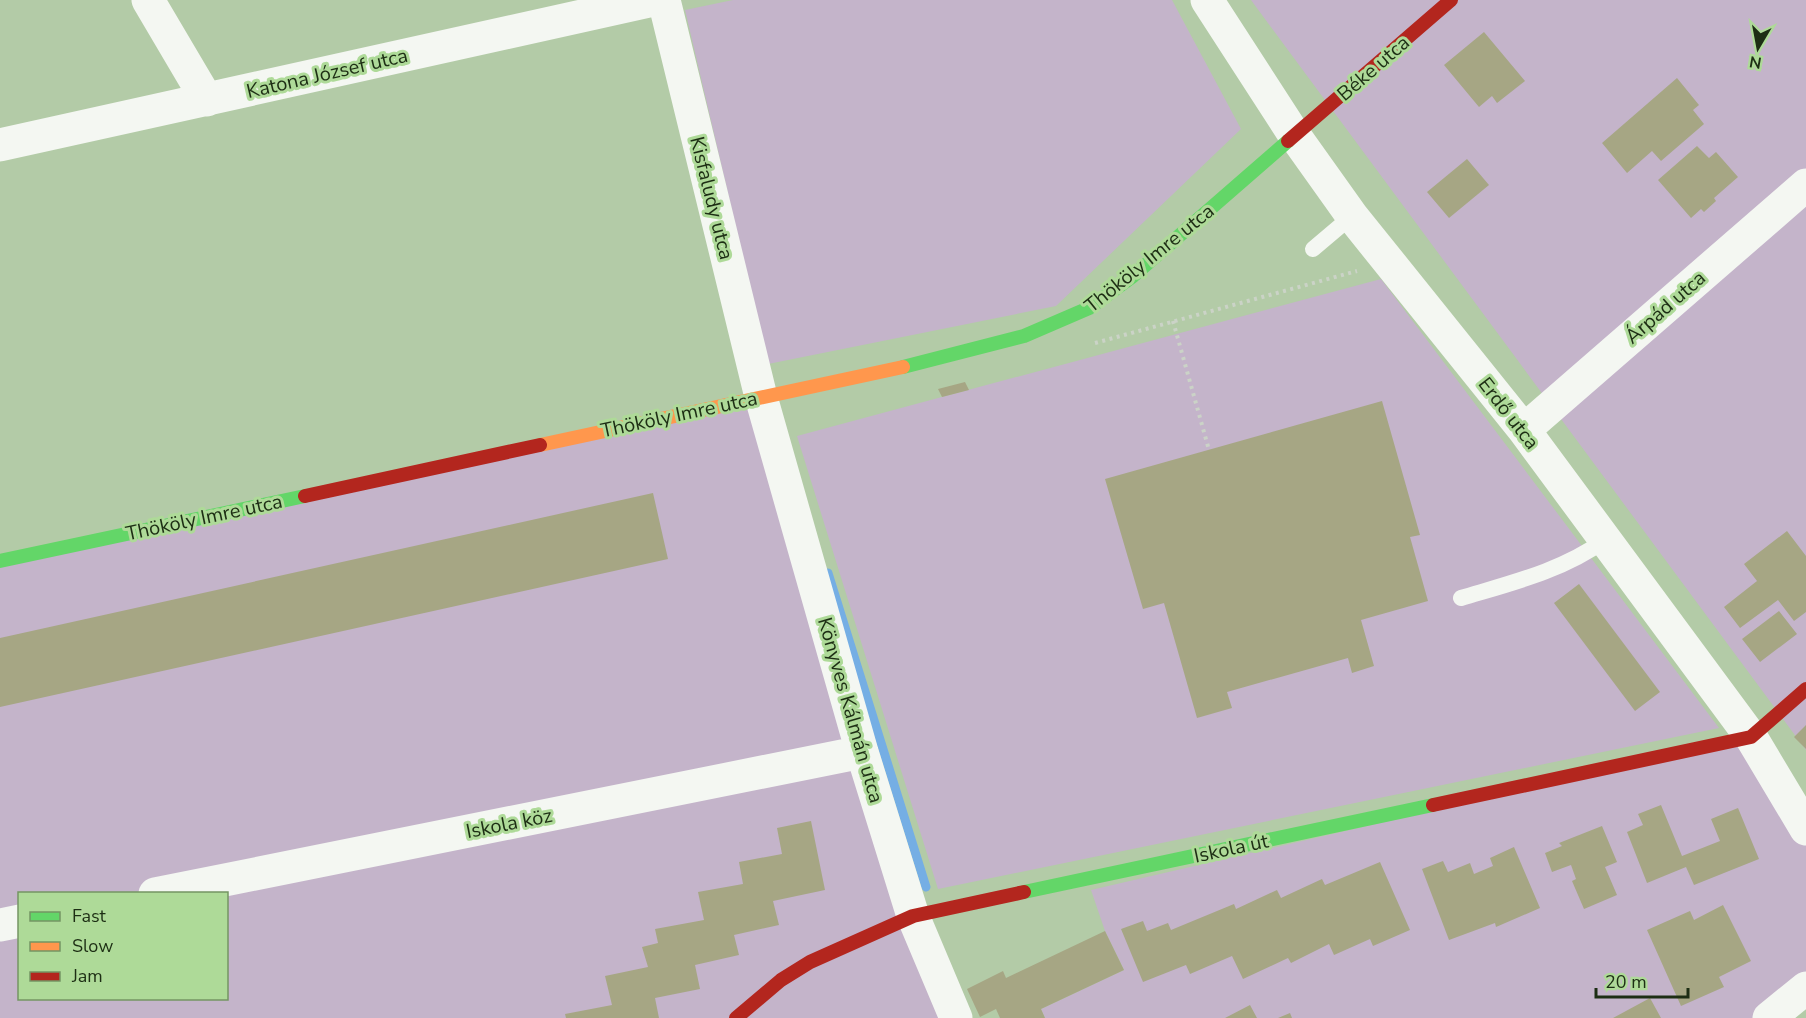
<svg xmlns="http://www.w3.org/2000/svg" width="1806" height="1018" font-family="'Nunito Sans',sans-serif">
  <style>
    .green { fill: #c4b4ca; fill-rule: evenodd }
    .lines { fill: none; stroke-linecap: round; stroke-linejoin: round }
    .stream { stroke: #75aee4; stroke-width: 9 }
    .building { fill: #a6a684 }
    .path { stroke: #cbd3c7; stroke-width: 4; stroke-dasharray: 3 4.5; stroke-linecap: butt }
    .lane { stroke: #f4f7f2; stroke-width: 16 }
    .street { stroke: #f4f7f2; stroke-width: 33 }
    .fast { stroke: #63d668; stroke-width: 14 }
    .slow { stroke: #ff974d; stroke-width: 14 }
    .jam { stroke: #b3261e; stroke-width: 14 }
    .labels { text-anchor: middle; stroke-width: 6; stroke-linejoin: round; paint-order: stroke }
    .street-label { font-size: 20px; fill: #1d2e14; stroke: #aeda98 }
  </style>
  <rect width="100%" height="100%" fill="#b3cba7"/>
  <path class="green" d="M733,0H1172L1241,129L1056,306L768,364L685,10Z
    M1251,0H1806V750Z
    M1381,279L1719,728L938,889L797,436Z
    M761,397L956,1018H0V561ZM20,894H226V998H20Z
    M1751,737L1806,836V990L1772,1018H1045L1041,1009L1124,970L1105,931L1091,890Z"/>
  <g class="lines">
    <path class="stream" d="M828,573L926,887"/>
  </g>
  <path class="building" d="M1484,32L1525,81L1497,103L1492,96L1479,107L1444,65Z
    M1677,78L1699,105L1693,110L1704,124L1661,161L1652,151L1627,173L1602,143Z
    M1697,146L1709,158L1716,152L1738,177L1714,198L1716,201L1704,212L1701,209L1691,218L1658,180Z
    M1467,159L1489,185L1449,218L1427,192Z
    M965,382L969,390L942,397L938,389Z
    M1382,401L1420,535L1410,537L1428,601L1361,620L1374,666L1352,673L1348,658L1227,692L1232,708L1197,718L1164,603L1143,609L1105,479Z
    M653,493L668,559L0,707V638Z
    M1787,531L1806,556V612L1794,621L1778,600L1740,628L1724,607L1757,581L1744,564Z
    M1579,584L1660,692L1635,711L1554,603Z
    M1779,611L1797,634L1760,662L1742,639Z
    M1806,725V749L1794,737Z
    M1661,805L1682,856L1720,841L1711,819L1738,808L1759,859L1694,885L1686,867L1647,883L1627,832L1643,825L1638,814Z
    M811,821L825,890L773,901L779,925L734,935L739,955L695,965L700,989L655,998L659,1018H566L565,1014L612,1005L605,976L648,967L642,947L658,943L655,929L704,920L698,892L743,884L739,862L782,854L777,828Z
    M1602,826L1617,862L1605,867L1617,895L1584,909L1572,881L1576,879L1571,865L1552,872L1545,853L1562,846L1559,843Z
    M1514,847L1540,908L1496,927L1495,923L1449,940L1422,869L1443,861L1448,872L1470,863L1474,874L1493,866L1490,858Z
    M1380,862L1410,930L1373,946L1370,939L1334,955L1329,944L1291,963L1288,958L1243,979L1232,956L1190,974L1186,965L1143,982L1121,929L1143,921L1147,931L1168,923L1171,930L1234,904L1236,909L1277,890L1281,898L1322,879L1325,885Z
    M1723,905L1751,961L1719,977L1724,987L1681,1006L1647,930L1690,911L1694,920Z
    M1105,931L1124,970L1041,1009L1045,1018H1000L996,1009L980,1017L967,989L1003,971L1006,978Z
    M1650,998L1661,1018H1613Z
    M1250,1005L1257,1018H1225Z
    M1290,1013L1292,1018H1278Z"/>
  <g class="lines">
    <path class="path" d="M1173,321L1209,450
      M1095,343L1357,271"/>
    <path class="lane" d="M1313,249L1352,216
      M1461,598C1511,583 1562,571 1605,540"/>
    <path class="street" d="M148,0L207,100
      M664,0L761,397L862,752L913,916L956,1018
      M1207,0L1295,136L1352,216L1524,430L1751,737L1806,829
      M0,145L654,0
      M1524,430L1806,185
      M155,894L862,752
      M0,925L20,921
      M1769,1018L1806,988"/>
    <path class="fast" d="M903,367L1024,336L1089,308L1133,276L1288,141
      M0,561L305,496
      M1024,892L1433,805"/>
    <path class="slow" d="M540,445L903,367"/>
    <path class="jam" d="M1288,141L1451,0
      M305,496L540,445
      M1433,805L1751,737L1806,689
      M736,1018L781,980L810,962L913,916L1024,892"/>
  </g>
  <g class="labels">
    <g class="street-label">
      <text transform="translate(1373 68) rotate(-41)" y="7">Béke utca</text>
      <text transform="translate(327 73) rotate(-13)" y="7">Katona József utca</text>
      <text transform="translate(712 198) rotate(76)" y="7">Kisfaludy utca</text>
      <text transform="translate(1149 258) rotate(-39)" y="7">Thököly Imre utca</text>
      <text transform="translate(1665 307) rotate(-41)" y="7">Árpád utca</text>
      <text transform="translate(1509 413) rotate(52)" y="7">Erdő utca</text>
      <text transform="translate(679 414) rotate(-12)" y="7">Thököly Imre utca</text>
      <text transform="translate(204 517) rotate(-12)" y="7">Thököly Imre utca</text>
      <text transform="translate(851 710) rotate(74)" y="7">Könyves Kálmán utca</text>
      <text transform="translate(509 823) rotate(-11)" y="7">Iskola köz</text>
      <text transform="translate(1231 848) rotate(-12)" y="7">Iskola út</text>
    </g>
  </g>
  <rect x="18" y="892" width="210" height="108" fill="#aeda98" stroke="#749563" stroke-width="1.5"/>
  <rect x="30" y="912" width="30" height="9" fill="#63d668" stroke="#749563" stroke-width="1.5"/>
  <text x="72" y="922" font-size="18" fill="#1d2e14">Fast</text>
  <rect x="30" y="942" width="30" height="9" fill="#ff974d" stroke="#749563" stroke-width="1.5"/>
  <text x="72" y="952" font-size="18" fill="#1d2e14">Slow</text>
  <rect x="30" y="972" width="30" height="9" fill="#b3261e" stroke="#749563" stroke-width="1.5"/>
  <text x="72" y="982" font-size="18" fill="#1d2e14">Jam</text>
  <g transform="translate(1758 48) rotate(190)" stroke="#aeda98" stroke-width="4.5" paint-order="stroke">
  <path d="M0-4.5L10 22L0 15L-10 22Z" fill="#1d2e14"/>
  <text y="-9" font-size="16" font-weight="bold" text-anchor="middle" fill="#1d2e14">N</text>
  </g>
  <path d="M1596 988v9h92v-9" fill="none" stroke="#1d2e14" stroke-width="3"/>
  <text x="1605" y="988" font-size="18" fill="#1d2e14" stroke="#aeda98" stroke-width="4.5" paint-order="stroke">20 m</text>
</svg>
